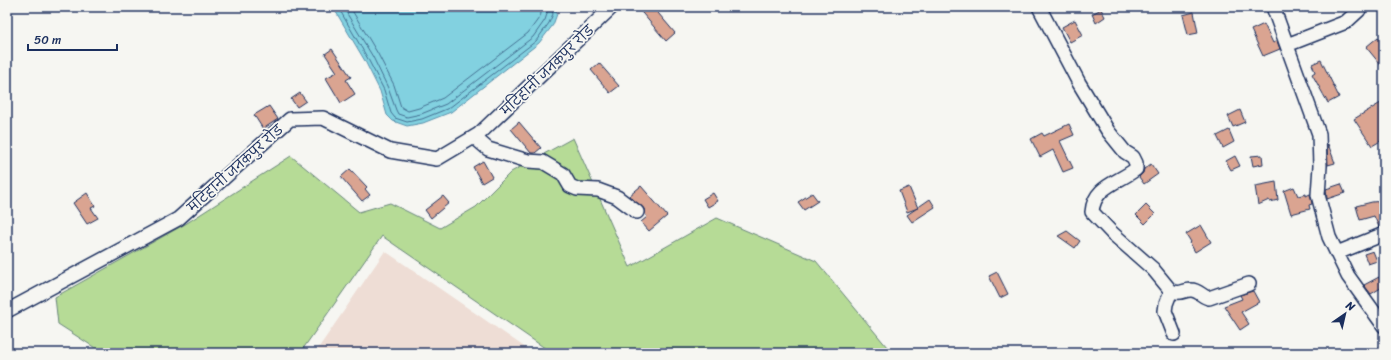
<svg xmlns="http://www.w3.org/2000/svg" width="1391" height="360" font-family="Sriracha,'Playpen Sans Deva',sans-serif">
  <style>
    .built { fill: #eeddd5 }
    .green { fill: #b6db96; stroke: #68857a }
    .water { fill: #82d1e0; stroke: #5990ac }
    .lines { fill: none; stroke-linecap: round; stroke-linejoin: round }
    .shore { stroke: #447092; stroke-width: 1 }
    .building { fill: #daa491; stroke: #1b2f5e }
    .minor-casing { stroke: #1b2f5e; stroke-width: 16 }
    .minor { stroke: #f6f6f2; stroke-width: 13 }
    .labels { text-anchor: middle; stroke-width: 3.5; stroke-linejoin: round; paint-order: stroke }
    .street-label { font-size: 13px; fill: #1b2f5e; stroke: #f6f6f2 }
  </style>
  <rect width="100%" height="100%" fill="#f6f6f2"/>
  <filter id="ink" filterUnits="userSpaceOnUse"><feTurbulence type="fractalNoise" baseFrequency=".025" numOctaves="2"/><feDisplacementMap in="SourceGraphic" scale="8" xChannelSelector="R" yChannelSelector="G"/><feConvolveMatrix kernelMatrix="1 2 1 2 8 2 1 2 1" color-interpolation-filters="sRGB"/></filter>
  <g filter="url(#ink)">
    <path class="built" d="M385,251L533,353H315Z"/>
    <path class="green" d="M573,138L630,267L717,218L816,261L892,353H552L382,236L300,353H103L58,324L55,297L187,223L291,156L359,212L390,203L440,228L476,207L511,172Z"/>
    <path class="water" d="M333,7H555L557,14L553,25L539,43L451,112L423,123L407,126L393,121L387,115L380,91L365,61Z"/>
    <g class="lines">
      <path class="shore" d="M338,7L368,59L384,90L391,113L395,118L407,122L422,119L449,108L536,41L549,23L553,14L551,7
        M343,7L373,57L388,88L396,110L398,114L407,117L421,114L446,104L533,37L545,20L547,14L546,7
        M350,7L378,54L394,85L401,107L408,111L419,108L443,98L528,33L539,18L541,14L540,7"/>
    </g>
    <path class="building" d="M637,7H653L675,33L666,41Z
      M1101,9L1105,17L1096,23L1092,14Z
      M1194,12L1198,33L1188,35L1183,15Z
      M1075,20L1083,35L1070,42L1062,27Z
      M1264,24L1273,43L1277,41L1280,49L1263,56L1251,30Z
      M1378,37L1384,44V69L1366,47Z
      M332,49L351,77L346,80L355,94L341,103L326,78L337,72L325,54Z
      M1321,60L1339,97L1328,103L1312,74L1315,72L1312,64Z
      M599,63L619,86L610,93L591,70Z
      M300,93L306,101L297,107L291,99Z
      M1384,101V139L1372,146L1354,119Z
      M269,106L278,119L263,129L254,115Z
      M1240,110L1245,122L1233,127L1228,116Z
      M519,122L541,148L535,153H531L511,129Z
      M1069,124L1074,135L1060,141L1073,168L1063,172L1053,150L1040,157L1031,139L1042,133L1044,136Z
      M1229,130L1234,142L1223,148L1217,136Z
      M1328,144L1335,163L1328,165L1327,145Z
      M1262,155L1263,164L1253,166L1251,156Z
      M1235,156L1240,166L1231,170L1226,161Z
      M483,161L492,177L482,183L473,167Z
      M1151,164L1158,174L1144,184L1139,177L1143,173L1144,169Z
      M350,169L367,187L365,189L370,195L362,201L341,177Z
      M1276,182L1278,200L1270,202L1269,200L1258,205L1255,186Z
      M1341,184L1345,193L1327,199L1326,189Z
      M641,186L667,216L649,231L641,222L647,217L645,214L644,209L629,196Z
      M909,187L918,208L907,212L899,191Z
      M1294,187L1298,196L1306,194V196L1310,194L1312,204L1309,205L1310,209L1291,214L1284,191Z
      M87,193L95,206L91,208L98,218L87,224L73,203Z
      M713,193L718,201L708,207L703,199Z
      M812,193L818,201L804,210L798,202Z
      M443,196L449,203L431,218L425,210Z
      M930,199L935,207L912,222L907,215Z
      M1384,201V226L1379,227L1374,216L1360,220L1356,206L1372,202Z
      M1146,205L1155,214L1145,224L1136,215Z
      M1201,225L1211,242L1195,252L1190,243L1191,242L1186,234Z
      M1067,231L1080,241L1075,248L1058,236Z
      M1373,251L1377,261L1368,264L1364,254Z
      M997,272L1008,294L1000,298L989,276Z
      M1379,277L1384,286L1371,294L1364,285Z
      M1253,291L1259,302L1241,312L1249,324L1240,330L1224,306L1242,299L1240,295Z"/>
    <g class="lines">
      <defs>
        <path id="minor" d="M1039,7L1079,83L1108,131L1125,152L1133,157L1136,163V169C1118,183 1094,186 1092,212L1112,233L1153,269L1171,291L1166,304L1165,311L1174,334
          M1273,7L1319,134L1320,166L1318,195L1329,237L1348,276L1384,326
          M1287,45L1346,22L1359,10
          M474,137L488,149L528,161L543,162L563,174L570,186L577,189L598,190L617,197L637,212
          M1337,253L1384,234
          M1171,291C1182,295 1182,290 1191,290C1199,290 1202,297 1209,298L1249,284
          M7,311L178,219L290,119L323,118L390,151L437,159L479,134L612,7"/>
      </defs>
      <use href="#minor" class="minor-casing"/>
      <use href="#minor" class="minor"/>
    </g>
  </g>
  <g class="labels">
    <g class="street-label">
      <text transform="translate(547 70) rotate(-44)" y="5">मटिहानी जनकपुर रोड</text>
      <text transform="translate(235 168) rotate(-42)" y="5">मटिहानी जनकपुर रोड</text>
    </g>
  </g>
  <rect width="1391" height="360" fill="none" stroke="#f6f6f2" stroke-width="24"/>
  <rect x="12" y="12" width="1367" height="336" fill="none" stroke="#1b2f5e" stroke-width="1.5" filter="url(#ink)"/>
  <g transform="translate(1345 314) rotate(34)" stroke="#f6f6f2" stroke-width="3" paint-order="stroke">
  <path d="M0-3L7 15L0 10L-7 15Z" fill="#1b2f5e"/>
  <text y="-6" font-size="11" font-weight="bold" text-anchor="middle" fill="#1b2f5e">N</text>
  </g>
  <path d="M28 44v6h89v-6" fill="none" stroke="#1b2f5e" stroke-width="2"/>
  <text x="34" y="44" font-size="12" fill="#1b2f5e" stroke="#f6f6f2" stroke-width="3" paint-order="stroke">50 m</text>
</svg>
